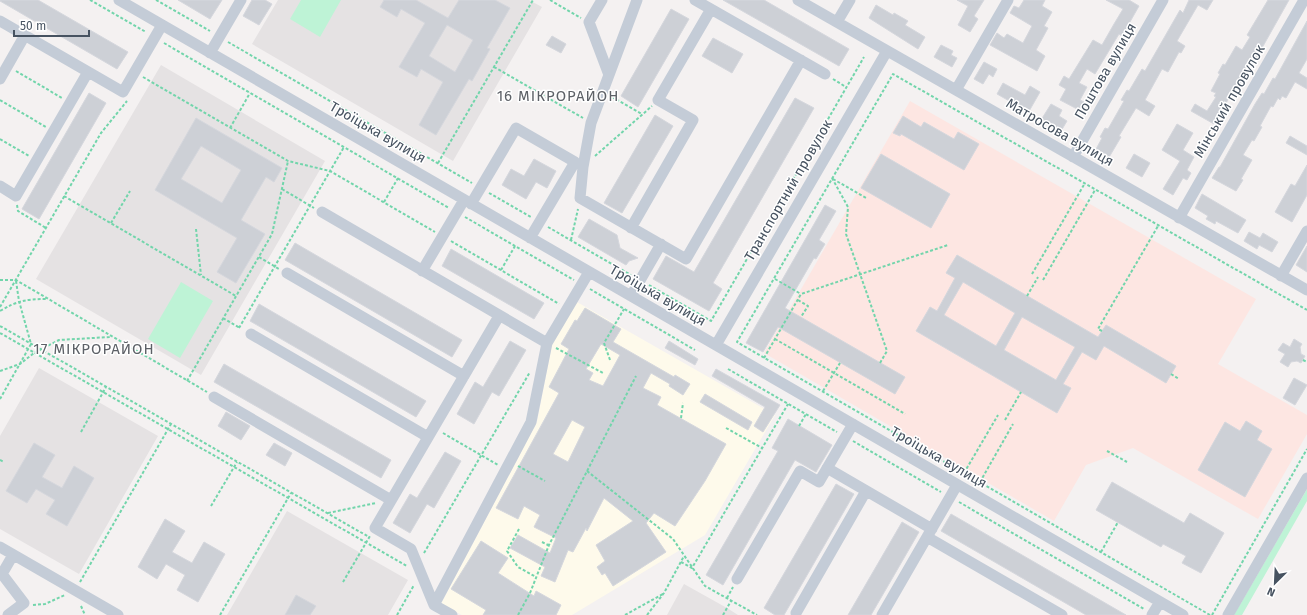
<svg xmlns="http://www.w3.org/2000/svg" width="1307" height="615" font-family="'Fira Sans',sans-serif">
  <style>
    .commercial { fill: #fefaeb }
    .education { fill: #e5e2e3 }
    .medical { fill: #fde6e2 }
    .green { fill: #bef3d6 }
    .building { fill: #cdd0d6; stroke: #d5d7dd; fill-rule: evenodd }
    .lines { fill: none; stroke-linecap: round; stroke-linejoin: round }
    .path { stroke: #72d5ab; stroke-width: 2; stroke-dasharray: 3 2; stroke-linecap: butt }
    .minor { stroke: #c4ccd7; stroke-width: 11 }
    .labels { text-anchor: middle; stroke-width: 3; stroke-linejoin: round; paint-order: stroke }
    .street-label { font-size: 14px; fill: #475361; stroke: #fff }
    .neighbourhood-label { font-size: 15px; letter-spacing: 1px; fill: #5d6167; stroke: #fff }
  </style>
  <rect width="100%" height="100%" fill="#f4f1f1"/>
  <path class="commercial" d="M577,302L775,415L705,535L572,615H462L441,604L537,422L552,345Z"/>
  <path class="education" d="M278,0H529L542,7L453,161L252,44Z
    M161,65L325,161L201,375L36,279Z
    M39,368L158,436L79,574L0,529V436Z
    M287,511L408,580L388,615H227Z
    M684,584L727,608L738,615H667Z"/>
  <path class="medical" d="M910,101L1256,299L1218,364L1307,415V434L1258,519L1133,448L1086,465L1054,521L764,353Z"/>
  <path class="green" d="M301,0H341L320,37L290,19Z
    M181,282L213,301L180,358L148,339Z
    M1307,489V501L1242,615H1234Z"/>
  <path class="building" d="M0,0H38L128,52L117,69L0,1Z
    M178,0H222L210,19Z
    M252,0H265L272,4L259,25L243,16Z
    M384,0H416L448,18L459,0H495L510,8L487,48L490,49L472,81L469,79L436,135L419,125L443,82L421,69L417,77L399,67L425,23L401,9L397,17L380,7ZM447,25L473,40L455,72L429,56Z
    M723,0H764L849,49L839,66Z
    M957,0H984L974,16L978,19L970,32L958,25L968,6Z
    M1024,0H1045L1042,6L1052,12L1044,26L1048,28L1036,50L1045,56L1037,71L990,45L997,33L1004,38L1007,34L1023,43L1032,26L1010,13L1014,6L1019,8Z
    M1106,0H1129L1139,6L1122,36L1119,34L1095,74L1087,69L1079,83L1087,87L1080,100L1084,102L1079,110L1060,100L1066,89L1059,85L1064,76L1069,79L1093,40L1102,45L1114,24L1123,9Z
    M1189,0H1213L1207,10L1198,5L1177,41L1185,46L1181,53L1179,52L1168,72L1162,69L1145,100L1155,106L1149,116L1136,108L1119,136L1121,137L1108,159L1095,151L1102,138L1100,137L1105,128L1108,129L1124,101L1121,100L1127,90L1129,91L1142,69L1145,71L1180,10L1183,13Z
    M1268,0H1289L1253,64L1252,63L1239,85L1237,84L1214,124L1191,111L1195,104L1207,111L1216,97L1214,96L1216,93L1211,91L1220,74L1218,73L1223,64L1225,65L1236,46L1242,50L1250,37L1247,35Z
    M876,5L893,15L894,13L908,21L905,25L925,37L918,49L869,18Z
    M671,9L689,19L638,107L621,96Z
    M1307,21V59L1299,73L1307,78V89L1295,82L1286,98L1282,96L1280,100L1278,98L1273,107L1271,106L1260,126L1262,127L1254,141L1252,140L1243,155L1252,160L1241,179L1243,180L1236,191L1212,178L1219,167H1220L1255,104L1262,93L1264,94L1273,78L1275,79Z
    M552,36L566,44L561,53L546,45Z
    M713,38L743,54L732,73L702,56Z
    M941,45L953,51L951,55L957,58L952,67L934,57Z
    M984,62L997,69L993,77L989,74L983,84L974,79Z
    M1003,83L1025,95L1030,86L1040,92L1028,113L1018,107V106L997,94Z
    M89,93L106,103L39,219L22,209Z
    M795,98L814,108L713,283L722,289L709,311L653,279L666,256L694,272Z
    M1051,104L1062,110L1059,116L1067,121L1061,131L1041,120Z
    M655,115L673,126L622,213L604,203Z
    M903,116L921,127L924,122L954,139L958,132L979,144L964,170L901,134L900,136L893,133Z
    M196,118L282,168L274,182L266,177L241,220L265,234L236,283L217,272L237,238L155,190ZM201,146L241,170L222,203L181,179Z
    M1177,124L1193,133L1183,150L1194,157L1187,170L1191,173L1187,180L1183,178L1173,195L1163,189L1180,161L1162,150Z
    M1290,136L1307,146V155L1286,143Z
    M881,154L950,194L931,228L861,188Z
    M1134,154L1150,163L1142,177L1126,168Z
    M534,159L556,171L547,188L536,182L526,199L502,185L511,169L524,176Z
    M1307,165V195L1292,222L1275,212L1291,184L1295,186Z
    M1202,194L1246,220L1238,233L1216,221L1215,224L1206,219L1208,216L1195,208Z
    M825,205L836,211L819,240L825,244L816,259L814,258L785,308L905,377L895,394L778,327L763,352L746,343Z
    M589,219L617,235L620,248L638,258L629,261L626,265L578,237Z
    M1249,232L1260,238L1263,233L1278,242L1272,252L1259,245L1257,249L1244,241Z
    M295,243L462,340L452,357L285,260Z
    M1307,246V272L1296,265Z
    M451,249L544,303L534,319L442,266Z
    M957,255L1098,337L1106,325L1176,366L1166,383L1104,346L1096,360L1082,352L1063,384L1071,388L1057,413L916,331L930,307L937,311L955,278L946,273ZM963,282L1015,313L996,346L944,315ZM1022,317L1075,347L1056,380L1004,350Z
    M259,304L426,401L416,417L250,321Z
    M585,308L621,329L613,342L674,377L675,375L690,384L683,395L669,386L670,384L651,373L643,388L661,397L657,405L726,444L705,481L675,526L654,513L646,523L666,552L613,586L605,573L602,575L597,567L605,561L596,545L633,521L604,498L587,531L586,528L573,552L568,550L555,582L541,576L545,567L510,548L518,535L550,553L556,538L534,527L540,515L524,506L518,519L496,508L559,393L549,387L569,349L561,344L575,320L577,321ZM601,344L620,355L603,386L589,380L593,373L586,369ZM572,420L585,427L568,462L553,454Z
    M1294,339L1302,344L1300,347L1301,354L1305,356L1301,363L1297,361L1291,362L1288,367L1280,362L1285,354L1278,350L1283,343L1290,347Z
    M510,341L526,350L499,396L492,392L474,424L457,414L475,382L483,387Z
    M669,341L698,359L695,365L665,348Z
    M224,364L391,460L381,478L214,382Z
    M716,369L780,405L763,432L754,426L765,407L712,376Z
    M1294,378L1307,385L1295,405L1283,398Z
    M705,394L752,422L748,430L700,402Z
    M226,412L250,426L241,440L218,426Z
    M788,419L832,445L816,472L795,460L723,585L706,575L778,451L772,448Z
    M1246,421L1262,431L1257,440L1272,449L1245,497L1198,470L1225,422L1240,431Z
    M34,443L55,455L42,477L62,488L74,466L94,478L67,526L46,514L55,500L36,489L27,503L6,491Z
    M274,443L292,453L285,466L266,455Z
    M445,452L461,461L434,508L427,504L410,533L393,523L410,494L417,498Z
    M1112,482L1184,523L1190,513L1224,533L1201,573L1182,563L1186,556L1163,544L1161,547L1096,510Z
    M836,484L854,494L784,615H775L764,608Z
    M951,514L1126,615H1086L1074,608L941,531Z
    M165,519L185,531L172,552L192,563L204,542L225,554L198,602L177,590L185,575L166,564L157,579L138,567Z
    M902,522L919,532L889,584L871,615H848Z
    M481,541L508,558L498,573L534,596L536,591L561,605L556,615H483L486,610L451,589Z
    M296,595L316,606L310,615H285Z"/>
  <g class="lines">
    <path class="path" d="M90,0L146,32
      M156,0L210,31
      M550,0L581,18
      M228,42L472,183
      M164,43L449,208
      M494,67L583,118
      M16,71L62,98
      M143,77L288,161L330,171L435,232
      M833,79L846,87
      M612,97L642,114
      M0,100L46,127
      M230,128L250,93
      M0,139L29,156
      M595,156L652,106
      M438,163L533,0
      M832,178L848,207L846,234L887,351L880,363
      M833,179L866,198
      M282,189L314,208
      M489,193L531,217
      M64,196L236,296
      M384,202L398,178
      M17,205L18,211L46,228
      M465,217L574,280
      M111,223L130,191
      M548,227L631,275
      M196,229L201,275
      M571,240L578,209
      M451,241L559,304
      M259,257L279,269
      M501,270L515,246
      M1032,274L1085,183
      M775,279L801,294
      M0,280H16L207,392
      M1043,280L1095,190
      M649,285L711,321L864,57
      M590,289L695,350
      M1027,296L1038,277
      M798,300L808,306L801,317
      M0,307L101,133L127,101
      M0,311C17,301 26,299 46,299
      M223,318L240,328
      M0,326L369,537
      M239,328L344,147
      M1102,331L1098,329L1158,226
      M0,333L407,566
      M775,339L905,414
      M556,348L603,373
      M764,358L801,294L948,245
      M610,360L604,343L624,309
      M1303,360L1307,362
      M728,369L837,432
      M0,371L20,364L34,353L59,340L110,337
      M1171,374L1179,379
      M187,381L272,234L288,161
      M823,391L840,363
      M0,399L31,344L19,301L16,281
      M681,418L683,403
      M1005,420L1021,392
      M799,426L806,414
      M726,428L762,448
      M81,432L106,387
      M443,433L498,465
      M853,441L941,492
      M1107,451L1127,462
      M0,460L4,462
      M518,466L545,481
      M587,471L673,539L705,586L757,615
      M964,473L998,415
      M980,482L1013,424
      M959,502L1144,609
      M211,506L237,462
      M328,513L376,503
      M519,529L507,551L518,567L536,577
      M542,542L548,545
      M1101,552L1118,522
      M424,553L530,372
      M681,562L692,568L788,404
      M80,582L171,424
      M343,582L370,536
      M727,598L733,587
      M33,605L45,604L65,595
      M81,606L85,615
      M220,615L291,493
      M397,615L414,585
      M518,615L530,593L549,545L636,376
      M625,615L663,594
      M647,615L664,593L684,556
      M723,615L731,601
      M1210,615L737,342L893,74L1307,310
      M1212,615L1307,449"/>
    <path class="minor" d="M119,0L1183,615
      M602,0L589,22L609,75
      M637,0L591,123L583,167L580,198L686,259L801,60
      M695,0L825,74
      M798,0L1307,290
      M0,21L123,92L162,25
      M837,22L850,0
      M210,53L241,0
      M0,79L25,35
      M956,90L1008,0
      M1073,157L1163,0
      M0,186L16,196L88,72
      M471,204L516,128L575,162L530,238
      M322,212L547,343
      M1179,218L1304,0
      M631,228L693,120L658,100L711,9
      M422,271L464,200
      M287,273L464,376
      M1281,276L1307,231
      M631,296L661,244
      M251,334L428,437
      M716,345L887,51
      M214,397L391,500
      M827,468L932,529
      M927,537L1062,615
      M0,547L118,615
      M2,574L24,603L8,615
      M0,575L2,574L13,555
      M737,579L800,471L819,482L853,424
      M434,605L531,422L547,343L589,272
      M796,613L866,491
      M452,615L434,605L411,549L375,528L499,316
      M882,615L957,485
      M1152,615L1160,602
      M1228,615L1307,478"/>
  </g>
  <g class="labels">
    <g class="street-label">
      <text transform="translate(1105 71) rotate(-60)" y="5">Поштова вулиця</text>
      <text transform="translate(1229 101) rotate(-60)" y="5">Мінський провулок</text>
      <text transform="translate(378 132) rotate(30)" y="5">Троїцька вулиця</text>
      <text transform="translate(1060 132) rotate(30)" y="5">Матросова вулиця</text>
      <text transform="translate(788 190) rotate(-60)" y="5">Транспортний провулок</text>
      <text transform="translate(658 295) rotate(30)" y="5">Троїцька вулиця</text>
      <text transform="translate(939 457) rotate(30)" y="5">Троїцька вулиця</text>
    </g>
    <g class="neighbourhood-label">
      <text x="558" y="101">16 МІКРОРАЙОН</text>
      <text x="94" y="354">17 МІКРОРАЙОН</text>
    </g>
  </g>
  <g transform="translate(1275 583) rotate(204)" stroke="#ffffff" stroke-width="3" paint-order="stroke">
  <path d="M0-3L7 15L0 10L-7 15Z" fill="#475361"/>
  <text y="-6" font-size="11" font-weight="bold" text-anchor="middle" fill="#475361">N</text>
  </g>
  <path d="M14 30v6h75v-6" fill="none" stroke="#475361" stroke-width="2"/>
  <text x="20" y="30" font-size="12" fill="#475361" stroke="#ffffff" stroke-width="3" paint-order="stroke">50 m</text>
</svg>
